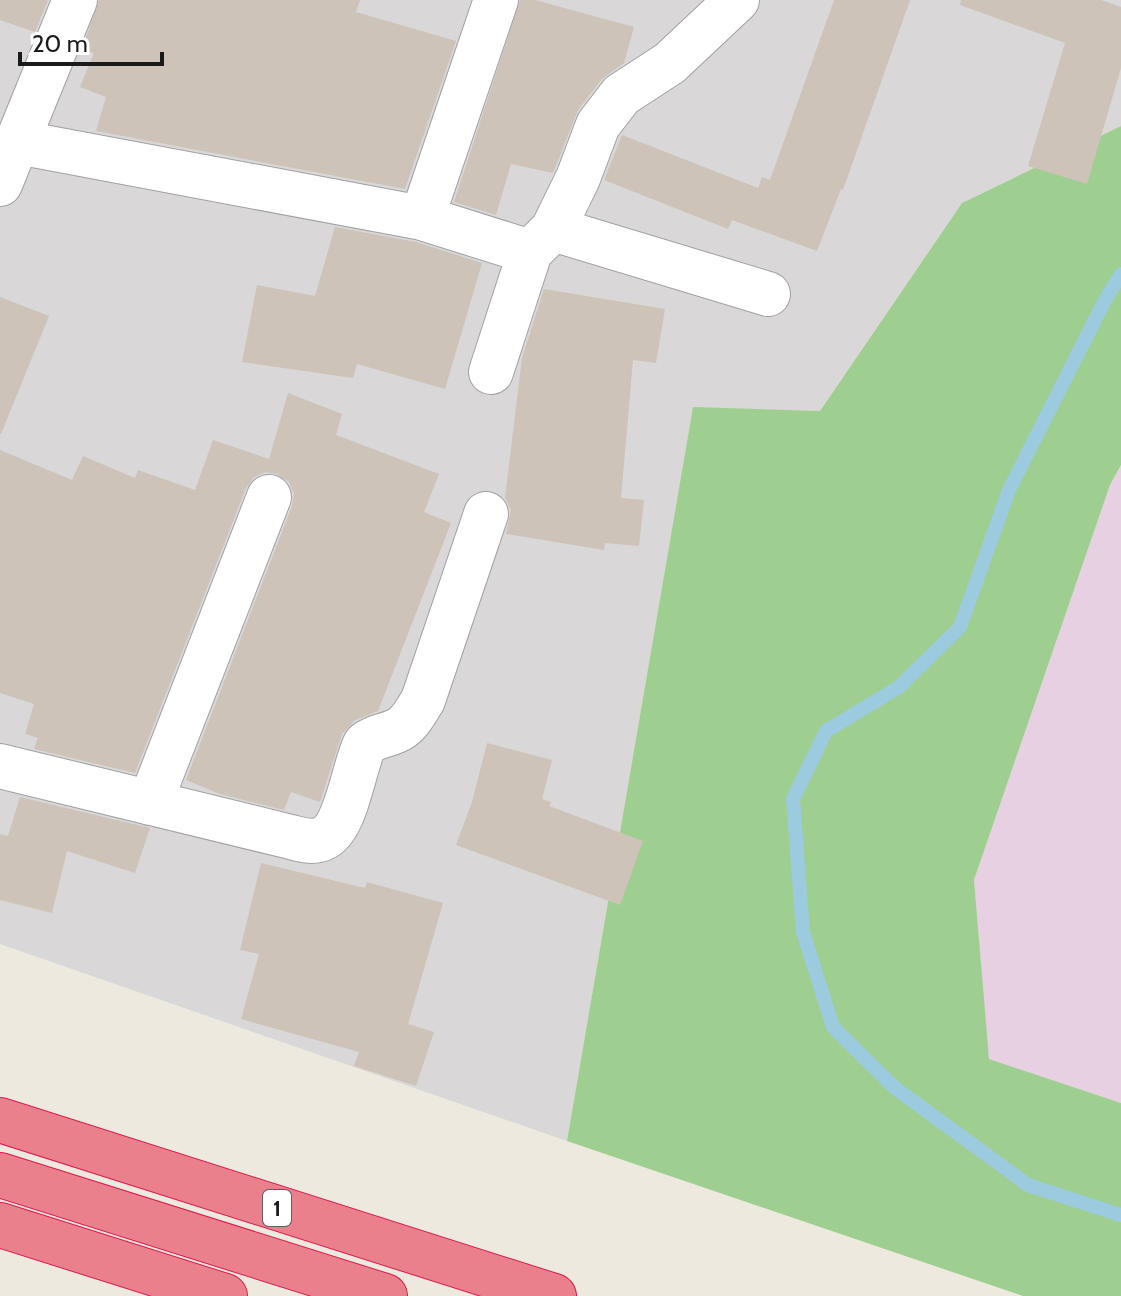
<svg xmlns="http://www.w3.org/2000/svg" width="1121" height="1296" font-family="Cabin,sans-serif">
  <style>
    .residential { fill: #d9d7d7 }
    .industrial { fill: #e7d0e1 }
    .forest { fill: #9ecf91 }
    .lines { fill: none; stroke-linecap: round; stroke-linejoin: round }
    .stream { stroke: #9ccade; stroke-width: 14 }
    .building { fill: #cdc3b8 }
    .minor-casing { stroke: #a1a1a1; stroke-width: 46 }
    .highway-casing { stroke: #de194e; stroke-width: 46 }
    .minor { stroke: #fff; stroke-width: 44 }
    .highway { stroke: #ea808c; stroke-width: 44 }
    .labels { text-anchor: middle; stroke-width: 7; stroke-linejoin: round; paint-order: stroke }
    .shield { fill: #fff; stroke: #5f5f5f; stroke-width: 2 }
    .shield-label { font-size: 22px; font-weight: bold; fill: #1a1a1a }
  </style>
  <rect width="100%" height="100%" fill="#ede9df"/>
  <path class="residential" d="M0,0H1121V126L962,203L820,411L693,408L567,1141L0,944Z"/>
  <path class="industrial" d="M1121,465V1103L988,1059L974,880L1110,485Z"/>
  <path class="forest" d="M1121,126V465L1110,485L974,880L989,1059L1121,1103V1296H1023L567,1141L693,407L820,411L962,203Z"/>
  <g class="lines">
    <path class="stream" d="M1121,274L1105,300L1009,490L960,627L899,687L826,731L793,799L803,932L833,1027L895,1088L1028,1185L1121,1215"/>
  </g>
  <path class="building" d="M0,0H48L35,32L0,20Z
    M99,0H360L356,12L456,41L405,189L96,131L106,97L80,87L94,53L82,49Z
    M520,0H535L634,27L624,63L602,79L578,110L553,173L511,164L496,215L454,202Z
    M834,0H910L843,190L841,189L817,251L732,220L728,229L604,180L622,135L758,188L762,177L770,180Z
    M961,0H1101L1121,7V68L1087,184L1028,166L1065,43L960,5Z
    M335,227L416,242L482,263L445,389L357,364L353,378L242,362L257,285L315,296Z
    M544,289L665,309L656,363L633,360L621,498L644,500L639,546L605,543L604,550L506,534L511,510L505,498L522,358Z
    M0,297L49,316L1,434H0Z
    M288,393L342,414L336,435L439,474L424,512L451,523L378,711L355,720L342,734L320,802L291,792L284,810L220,794L186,780L292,506L294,494L289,482L277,474L266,472L254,477L246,488L135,773L34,749L38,738L25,734L34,704L0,693V450L72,480L83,456L135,478L138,470L195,490L213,440L269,459Z
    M487,743L552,760L542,799L551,802L549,806L643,841L620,905L456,845L472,802Z
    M20,797L150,828L135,873L67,851L52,913L0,900V834L8,836Z
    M261,863L365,888L367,882L443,903L408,1024L434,1032L416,1086L354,1066L359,1052L241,1019L259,954L240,950Z"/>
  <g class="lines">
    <defs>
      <path id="minor" d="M17,142L422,218L530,252L491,372
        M0,184L75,0
        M422,218L496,0
        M553,229L768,294
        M530,252L553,229L578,178L598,125L621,95L670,63L737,0
        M0,766L291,837C302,840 312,843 322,839C347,829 353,768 365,744C377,735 383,737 396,731C409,726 416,711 423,700L486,514
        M150,803L269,497"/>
      <path id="highway" d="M0,1120L554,1296
        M0,1175L385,1296
        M0,1225L225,1296"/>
    </defs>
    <use href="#minor" class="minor-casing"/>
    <use href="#highway" class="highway-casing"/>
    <use href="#minor" class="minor"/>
    <use href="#highway" class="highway"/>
  </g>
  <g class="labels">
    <rect class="shield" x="263" y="1190" width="28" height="36" rx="6"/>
    <g class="shield-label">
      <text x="277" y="1216">1</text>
    </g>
  </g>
  <path d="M20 52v12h142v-12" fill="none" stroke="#1a1a1a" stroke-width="4"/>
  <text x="32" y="52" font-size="24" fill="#1a1a1a" stroke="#ffffff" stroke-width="6" paint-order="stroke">20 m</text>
</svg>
